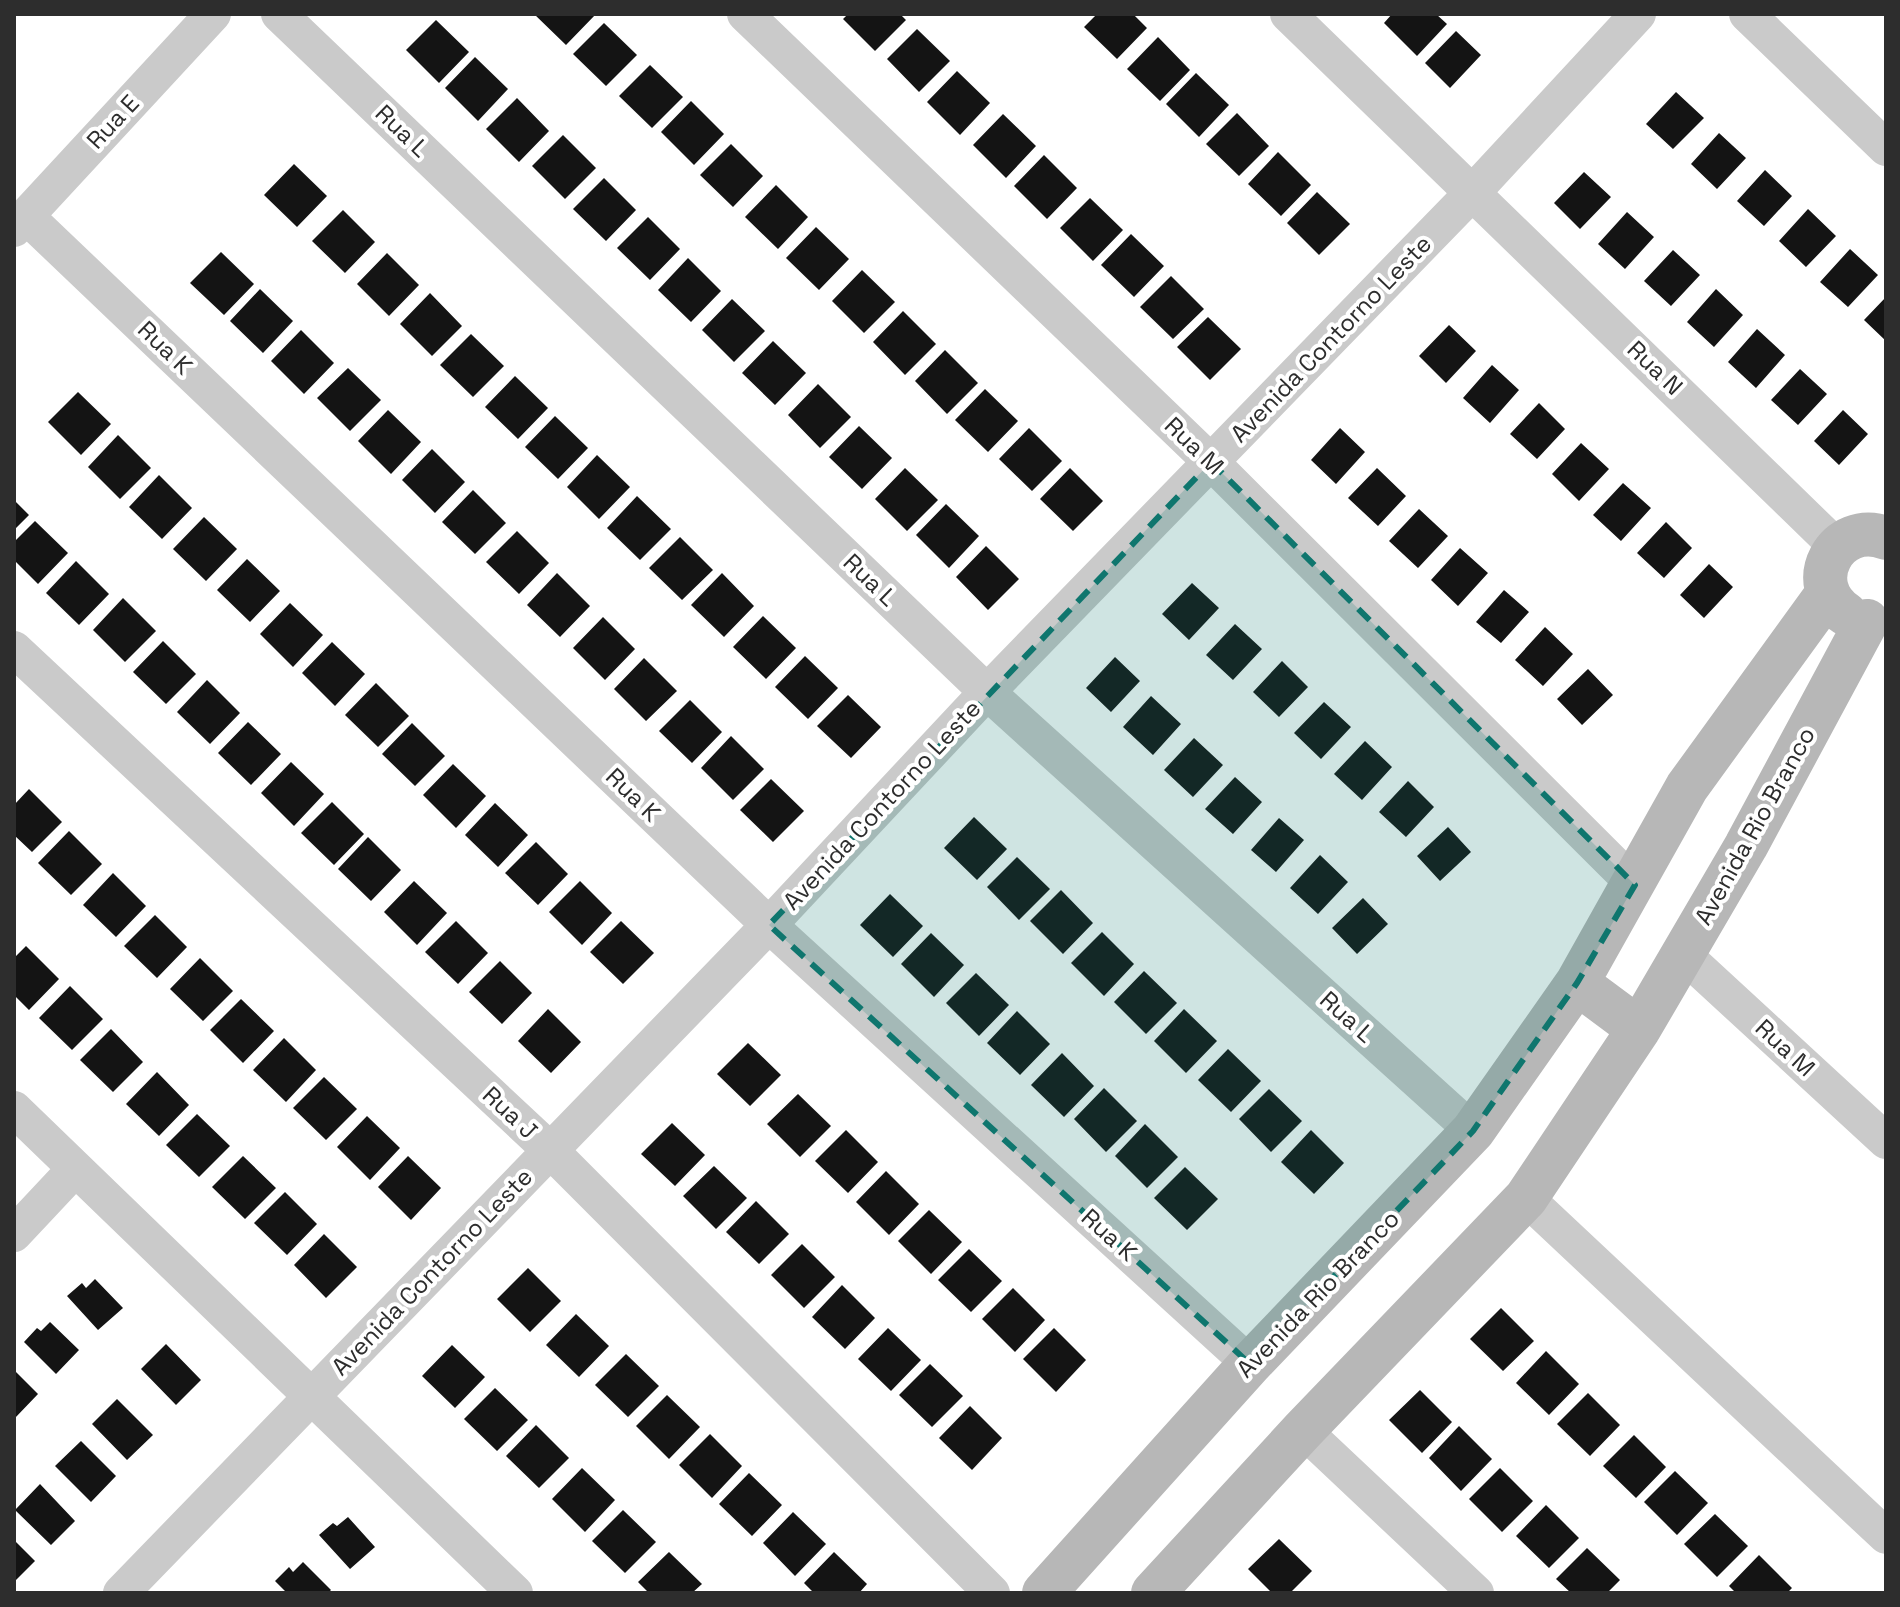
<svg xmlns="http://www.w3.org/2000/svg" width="1900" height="1607" font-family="'Space Grotesk',sans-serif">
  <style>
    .building { fill: #141414 }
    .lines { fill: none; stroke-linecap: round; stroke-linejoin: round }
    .street { stroke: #cacaca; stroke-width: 36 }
    .secondary { stroke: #b7b7b7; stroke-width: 44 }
    .marked { fill: #0f766e; fill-opacity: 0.2; stroke: #0f766e; stroke-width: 6; stroke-dasharray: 16 10; stroke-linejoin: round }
    .labels { text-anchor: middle; stroke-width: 8; stroke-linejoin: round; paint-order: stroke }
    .street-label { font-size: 24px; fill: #2d2d2d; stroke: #fff }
  </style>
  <rect width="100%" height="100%" fill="#fff"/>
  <path class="building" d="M534,14H596L566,45Z
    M848,14H900L906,20L875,51L843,19Z
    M1097,14H1133L1147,28L1117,59L1084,27Z
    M1392,14H1436L1447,24L1417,56L1384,23Z
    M436,20L469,52L439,83L406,50Z
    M604,23L637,55L606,86L573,54Z
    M917,29L950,61L919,92L887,59Z
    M1456,31L1481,55L1450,88L1425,63Z
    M1158,37L1190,70L1160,101L1127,69Z
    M475,57L508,89L478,121L445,88Z
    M650,65L683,97L652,128L619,96Z
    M957,71L990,103L960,135L927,102Z
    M1196,73L1229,105L1199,137L1166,104Z
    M1676,92L1704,118L1673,149L1646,124Z
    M517,98L549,131L519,162L486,129Z
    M691,101L724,134L694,165L661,132Z
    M1237,113L1269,146L1239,176L1206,144Z
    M1003,114L1036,146L1006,178L973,145Z
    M1719,133L1746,158L1717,189L1691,164Z
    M563,135L596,168L565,199L532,166Z
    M731,144L763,176L733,207L700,175Z
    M1278,152L1311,185L1281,216L1248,184Z
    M1044,155L1077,188L1047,219L1014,186Z
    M294,164L327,196L297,227L264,195Z
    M1765,170L1792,196L1764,226L1737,201Z
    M1584,172L1611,197L1580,229L1554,203Z
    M604,178L636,210L606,241L573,209Z
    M776,185L808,217L778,249L745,217Z
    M1317,192L1350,224L1319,255L1287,223Z
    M1090,198L1123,230L1093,261L1060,228Z
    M1808,209L1836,236L1806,267L1779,241Z
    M343,210L375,242L345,273L312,241Z
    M1627,212L1654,237L1625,269L1598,244Z
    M648,217L680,249L650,280L617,248Z
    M816,227L849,259L819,290L786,258Z
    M1131,234L1164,266L1134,297L1101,265Z
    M1850,249L1878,275L1848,307L1820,282Z
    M1673,250L1700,275L1671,306L1644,281Z
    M221,252L254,284L224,315L190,283Z
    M387,253L419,285L389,316L357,284Z
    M688,258L721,291L691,322L658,290Z
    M862,270L895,302L864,333L832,301Z
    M1171,276L1204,309L1173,339L1140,307Z
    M260,289L293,321L263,353L230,321Z
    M1716,289L1743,315L1714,347L1687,322Z
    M430,293L462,326L432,356L400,324Z
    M1886,297V341L1864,320Z
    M732,299L765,331L734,362L702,330Z
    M903,311L936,344L905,375L873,342Z
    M1208,317L1241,349L1210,380L1177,347Z
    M1449,325L1476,351L1446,383L1419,356Z
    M1757,329L1785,355L1756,388L1728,362Z
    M301,330L334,363L304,394L271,361Z
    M471,334L504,366L473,397L440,365Z
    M773,341L806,373L775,405L742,373Z
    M945,350L978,383L947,414L915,381Z
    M1492,365L1519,390L1490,423L1463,398Z
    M348,368L381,400L350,431L317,398Z
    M1800,369L1827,394L1798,425L1771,400Z
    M515,376L548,408L518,439L485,407Z
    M818,384L851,417L820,448L788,415Z
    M985,389L1018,421L988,452L955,420Z
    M78,392L111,424L81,455L48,422Z
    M1539,403L1565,429L1537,459L1510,434Z
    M388,410L421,442L391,474L358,441Z
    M1843,410L1868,434L1839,465L1814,441Z
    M555,416L588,448L558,479L525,447Z
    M859,426L892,458L862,489L829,457Z
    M1029,428L1062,461L1032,491L999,459Z
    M1340,428L1365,452L1336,484L1311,460Z
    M118,435L151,468L120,499L88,467Z
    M1581,443L1609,469L1579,501L1552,474Z
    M432,449L465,482L435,513L402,480Z
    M597,455L630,487L599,519L567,487Z
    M905,468L938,500L907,531L875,499Z
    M1070,468L1103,501L1073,531L1040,499Z
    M1377,468L1406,496L1378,526L1348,498Z
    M159,475L192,508L162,539L129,507Z
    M1623,483L1651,508L1621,541L1593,515Z
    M473,490L506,523L475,554L442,522Z
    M637,496L671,529L640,560L607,528Z
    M14,500L29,515L14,530Z
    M946,504L979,536L949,568L916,535Z
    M1419,509L1448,536L1418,568L1389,541Z
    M204,517L237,549L206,581L173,549Z
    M35,521L68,553L38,584L14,560V542Z
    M1666,522L1692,548L1664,578L1637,553Z
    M517,531L549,563L519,594L486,562Z
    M680,537L713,570L682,600L649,568Z
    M986,546L1019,579L988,610L956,577Z
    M1460,548L1488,573L1458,606L1431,580Z
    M247,559L280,591L250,622L217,590Z
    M76,561L109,594L79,625L46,593Z
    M1709,564L1733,587L1704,618L1680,595Z
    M557,573L590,606L560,637L527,605Z
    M722,573L754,606L724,637L691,605Z
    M1192,583L1219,608L1189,640L1162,614Z
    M1504,590L1529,612L1501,643L1476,622Z
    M123,598L156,631L125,662L93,630Z
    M290,603L323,635L293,667L260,634Z
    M763,616L796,648L766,679L733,647Z
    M603,617L635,649L605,680L573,648Z
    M1235,624L1262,649L1233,680L1206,655Z
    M1545,627L1573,654L1543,686L1515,660Z
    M163,641L196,674L166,704L133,672Z
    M332,642L365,674L335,706L302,673Z
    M805,656L838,688L808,719L775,687Z
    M1115,657L1140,681L1111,712L1086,688Z
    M644,658L677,691L646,721L614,689Z
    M1282,661L1308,687L1279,717L1253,692Z
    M1588,669L1613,695L1582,725L1557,699Z
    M207,680L240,713L210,744L177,712Z
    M376,683L409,716L378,747L345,715Z
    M848,695L881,727L851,758L817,726Z
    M1151,696L1181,724L1153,755L1123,727Z
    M690,700L722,732L692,763L659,731Z
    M1324,702L1351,727L1321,759L1294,733Z
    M248,722L281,754L251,785L218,753Z
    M412,723L445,756L415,786L382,754Z
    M731,736L764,769L733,800L701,768Z
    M1194,738L1223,765L1193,797L1164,770Z
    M1365,741L1392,767L1362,800L1334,774Z
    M291,762L324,794L294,826L261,793Z
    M453,764L486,796L456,828L423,795Z
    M1235,777L1262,802L1233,834L1205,809Z
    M771,779L804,811L773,842L740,810Z
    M1408,781L1434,807L1406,837L1379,812Z
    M29,789L62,822L32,852L14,835V805Z
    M332,802L364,834L334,865L301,833Z
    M495,803L528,835L498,867L465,835Z
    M974,817L1007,849L977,880L944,848Z
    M1279,818L1304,840L1276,872L1251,850Z
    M1448,827L1471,852L1440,881L1417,856Z
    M69,831L102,864L71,895L38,863Z
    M368,837L401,870L371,901L338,869Z
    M536,842L568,874L538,905L505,873Z
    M1320,855L1348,882L1318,914L1290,888Z
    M1017,857L1050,889L1019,920L987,887Z
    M113,873L146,906L116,937L83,905Z
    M414,881L447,913L417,945L384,912Z
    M580,881L612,913L582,945L549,912Z
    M1061,890L1093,923L1063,954L1030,921Z
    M890,894L923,926L893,957L860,925Z
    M1363,898L1388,924L1357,954L1332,928Z
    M155,915L187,947L157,978L124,946Z
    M456,921L488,953L458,984L425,952Z
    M621,921L654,953L623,984L590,952Z
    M1102,932L1134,964L1104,996L1071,963Z
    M931,933L964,965L934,997L901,964Z
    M26,946L59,979L29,1010L14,995V958Z
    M200,958L233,991L203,1021L170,989Z
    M500,961L532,993L502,1024L469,992Z
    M1144,971L1177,1003L1146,1034L1114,1002Z
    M976,973L1009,1005L979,1036L946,1003Z
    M70,986L103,1019L72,1050L39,1018Z
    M241,999L274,1031L243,1063L210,1030Z
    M548,1009L581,1042L551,1073L518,1041Z
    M1184,1009L1217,1041L1186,1073L1154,1041Z
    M1017,1011L1050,1044L1020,1075L987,1043Z
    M111,1029L143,1062L113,1092L80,1060Z
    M284,1038L316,1070L286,1102L253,1070Z
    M748,1043L781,1075L750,1106L717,1074Z
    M1228,1049L1261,1081L1231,1112L1198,1080Z
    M1062,1053L1094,1086L1064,1117L1031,1085Z
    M157,1072L189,1105L159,1136L126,1104Z
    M324,1077L357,1109L326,1140L293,1108Z
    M1104,1088L1137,1121L1106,1152L1074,1119Z
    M1269,1089L1302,1121L1271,1152L1239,1119Z
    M798,1094L831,1126L800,1157L767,1124Z
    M197,1114L230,1146L199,1177L166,1145Z
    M367,1116L400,1148L370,1180L337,1147Z
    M672,1123L705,1155L675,1186L641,1154Z
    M1145,1124L1178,1157L1147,1188L1115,1156Z
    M846,1130L878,1162L848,1193L815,1161Z
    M1311,1130L1344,1163L1314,1194L1281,1162Z
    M243,1156L276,1188L245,1219L212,1187Z
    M408,1156L441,1188L411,1220L378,1187Z
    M714,1166L747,1198L716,1229L683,1196Z
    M1185,1167L1218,1199L1187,1230L1154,1198Z
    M886,1171L919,1204L889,1235L856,1202Z
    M285,1192L317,1224L287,1255L254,1223Z
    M756,1201L789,1234L759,1264L726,1232Z
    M929,1210L962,1242L931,1274L898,1241Z
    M324,1234L357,1267L326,1298L294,1265Z
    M802,1244L835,1277L804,1308L771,1275Z
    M969,1249L1002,1281L971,1312L938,1280Z
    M528,1268L561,1301L530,1332L497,1299Z
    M95,1279L123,1308L98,1330L67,1296L82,1283L86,1288Z
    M842,1285L875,1318L845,1349L812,1317Z
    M1013,1288L1045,1320L1015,1352L982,1319Z
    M1501,1308L1534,1341L1503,1371L1470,1339Z
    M576,1314L609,1346L579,1377L546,1345Z
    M50,1322L79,1350L56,1374L24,1342L37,1328L41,1331Z
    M888,1328L921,1360L891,1391L858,1359Z
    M1054,1328L1086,1360L1056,1392L1023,1359Z
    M166,1344L201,1380L176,1405L141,1369Z
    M452,1345L485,1377L455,1408L422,1376Z
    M1546,1351L1579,1384L1549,1415L1516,1383Z
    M626,1354L659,1386L628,1417L595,1385Z
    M930,1364L963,1396L932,1427L899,1395Z
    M14,1370L38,1394L15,1418L14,1416Z
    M495,1388L528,1420L497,1451L464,1419Z
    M1420,1390L1452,1422L1422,1453L1389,1420Z
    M1588,1393L1620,1425L1590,1456L1557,1424Z
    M667,1395L700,1427L669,1459L636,1426Z
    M117,1399L153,1435L127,1460L92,1424Z
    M970,1406L1002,1438L972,1470L939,1438Z
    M536,1425L569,1458L539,1488L506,1456Z
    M1459,1426L1492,1459L1461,1491L1429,1458Z
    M710,1434L742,1466L712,1498L679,1465Z
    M1634,1435L1666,1467L1636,1498L1603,1466Z
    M81,1441L116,1476L91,1502L55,1466Z
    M582,1468L615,1500L585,1532L552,1499Z
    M1500,1468L1533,1501L1502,1532L1469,1499Z
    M1675,1471L1708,1503L1677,1535L1644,1502Z
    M749,1473L782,1505L752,1536L719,1504Z
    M40,1484L75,1521L51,1545L15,1510Z
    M1546,1505L1579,1538L1549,1568L1516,1536Z
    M623,1510L656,1542L625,1573L592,1541Z
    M793,1512L826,1544L795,1576L763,1543Z
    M1715,1514L1748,1546L1717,1577L1684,1544Z
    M348,1517L375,1547L350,1569L319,1535L333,1523L337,1526Z
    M1279,1539L1312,1571L1290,1593H1272L1248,1569Z
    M14,1540L35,1561L14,1582Z
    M1587,1548L1620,1580L1607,1593H1571L1556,1579Z
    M669,1552L702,1584L692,1593H649L638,1582Z
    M834,1552L867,1584L859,1593H814L804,1583Z
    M1759,1555L1792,1588L1787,1593H1736L1729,1586Z
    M303,1562L331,1590L328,1593H287L275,1581L289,1567L293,1572Z"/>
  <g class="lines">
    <path class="street" d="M279,14L987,692L1473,1131
      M745,14L1211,462L1635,885
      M1288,14L1836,546
      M1747,14L1886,148
      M26,216L769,925L1250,1364
      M14,229L213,14
      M14,649L551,1151L992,1593
      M1684,955L1886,1141
      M14,1109L515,1593
      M1526,1198L1886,1536
      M14,1234L75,1169
      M1303,1430L1476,1593
      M121,1593L769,925L987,692L1474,191L1638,14"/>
    <path class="secondary" d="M1846,614C1801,584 1836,519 1886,538
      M1639,1029L1746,846L1867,621
      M1044,1593L1250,1364L1473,1131L1577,983L1687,787L1827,594
      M1153,1593L1303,1430L1526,1198L1639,1029L1577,983"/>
  </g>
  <path class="marked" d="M1211,462L1635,885L1577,983L1473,1131L1250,1364L769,925Z"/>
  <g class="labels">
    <g class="street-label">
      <text transform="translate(113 122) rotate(-47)" y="8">Rua E</text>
      <text transform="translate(402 131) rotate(44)" y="8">Rua L</text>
      <text transform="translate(1331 339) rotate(-46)" y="8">Avenida Contorno Leste</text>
      <text transform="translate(165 348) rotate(44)" y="8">Rua K</text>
      <text transform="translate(1655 368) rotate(44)" y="8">Rua N</text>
      <text transform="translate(1194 446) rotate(44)" y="8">Rua M</text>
      <text transform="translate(870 580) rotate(44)" y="8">Rua L</text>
      <text transform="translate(633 795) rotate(44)" y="8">Rua K</text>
      <text transform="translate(882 805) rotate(-47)" y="8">Avenida Contorno Leste</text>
      <text transform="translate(1755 826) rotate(-61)" y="8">Avenida Rio Branco</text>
      <text transform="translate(1347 1017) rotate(42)" y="8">Rua L</text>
      <text transform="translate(1785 1048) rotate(43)" y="8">Rua M</text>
      <text transform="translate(510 1113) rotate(43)" y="8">Rua J</text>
      <text transform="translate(1109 1235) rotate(42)" y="8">Rua K</text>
      <text transform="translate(432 1272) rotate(-46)" y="8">Avenida Contorno Leste</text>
      <text transform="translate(1318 1294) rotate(-46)" y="8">Avenida Rio Branco</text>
    </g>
  </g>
  <rect width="1900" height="1607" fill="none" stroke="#2d2d2d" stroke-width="32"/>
</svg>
